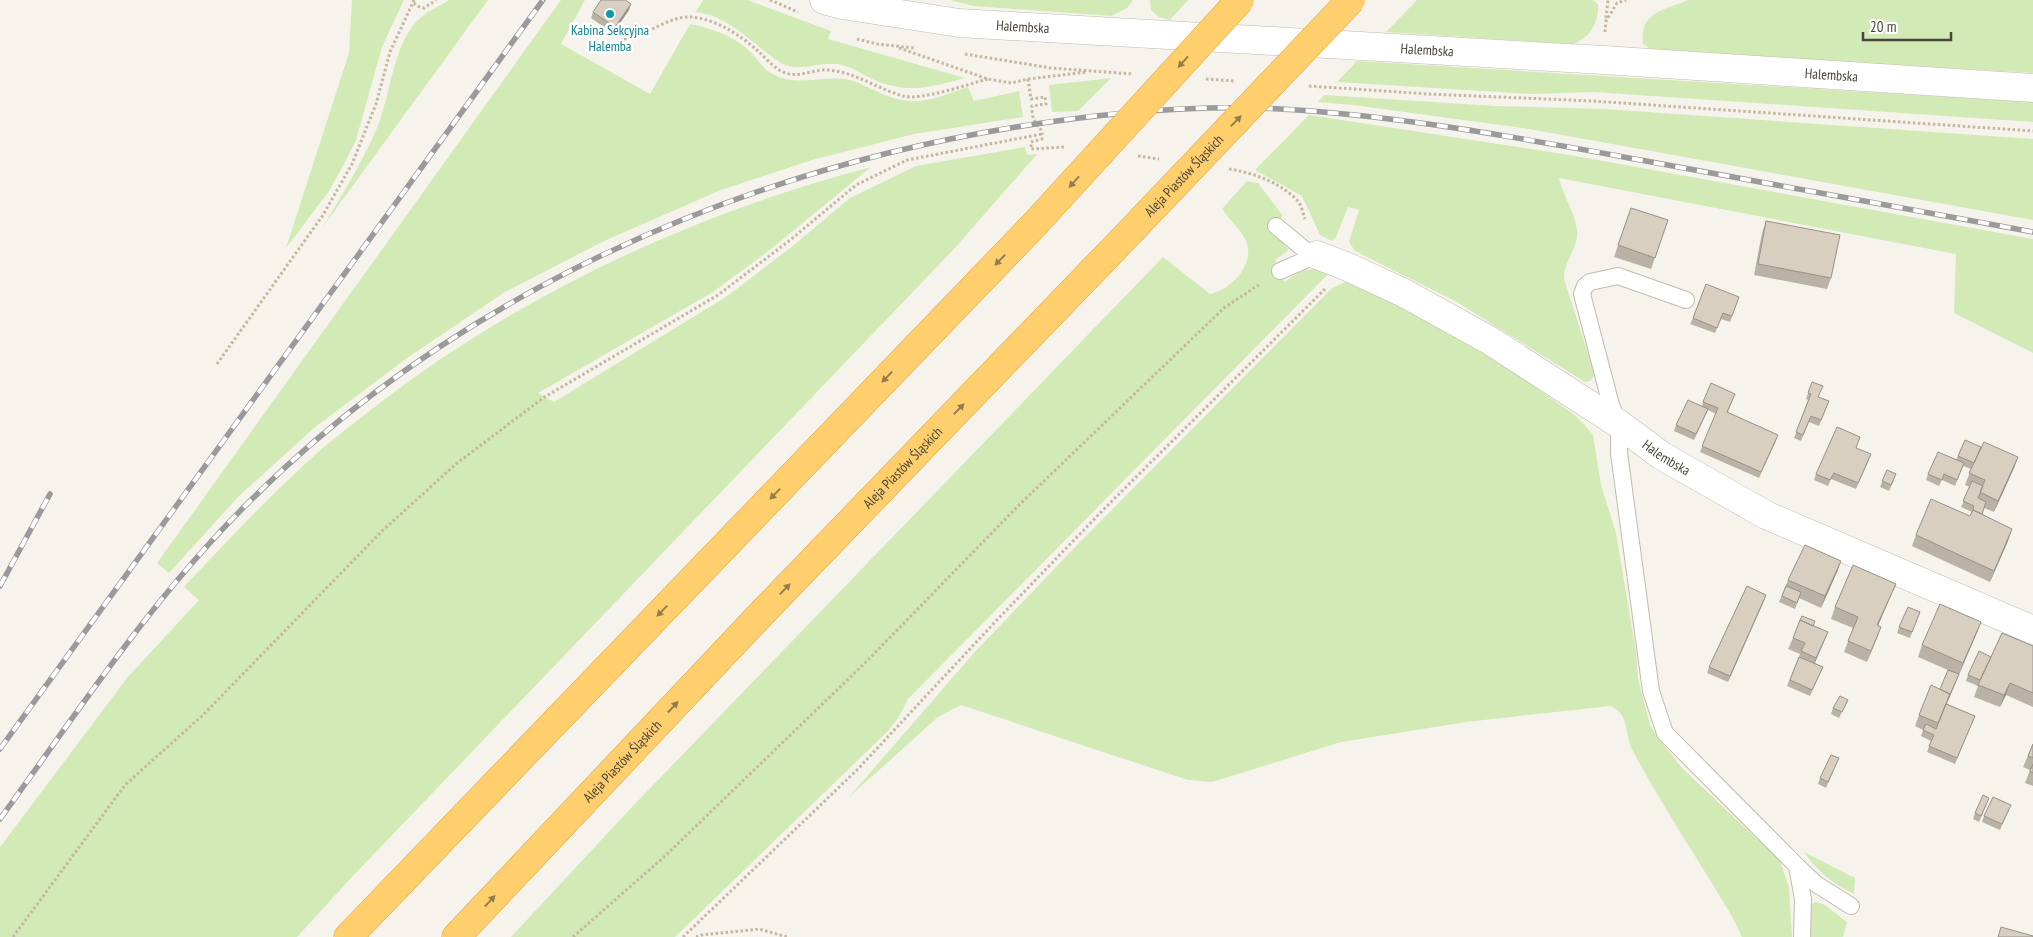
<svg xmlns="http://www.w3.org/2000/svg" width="2033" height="937" font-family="'PT Sans Narrow',sans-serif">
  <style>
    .green { fill: #d2eab5 }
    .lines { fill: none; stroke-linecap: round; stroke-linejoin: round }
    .service-casing { stroke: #c2bbae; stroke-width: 18 }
    .minor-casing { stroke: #c2bbae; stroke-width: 29 }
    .tertiary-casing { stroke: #c2bbae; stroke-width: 29 }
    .motorway-casing { stroke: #e0a43c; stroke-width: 29 }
    .path { stroke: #c4b79f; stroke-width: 3; stroke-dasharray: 2.5 2.5; stroke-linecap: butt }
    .service { stroke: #fff; stroke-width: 16 }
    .minor { stroke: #fff; stroke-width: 28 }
    .tertiary { stroke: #fff; stroke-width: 28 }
    .motorway { stroke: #ffcf6e; stroke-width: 28 }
    .rail-casing { stroke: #9a9a9a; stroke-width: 5.5 }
    .rail { stroke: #fff; stroke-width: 4; stroke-dasharray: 11; stroke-linecap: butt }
    .motorway-bridge-casing { stroke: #e0a43c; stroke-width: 29; stroke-linecap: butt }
    .motorway-bridge { stroke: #ffcf6e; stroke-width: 28 }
    .wall { fill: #bab2a6 }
    .shaded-wall { fill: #979187 }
    .building { fill: #d8cfc1; stroke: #979187 }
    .oneway { fill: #937c4e }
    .culture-dot { fill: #0f9aa8; stroke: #fff; stroke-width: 2 }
    .labels { text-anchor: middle; stroke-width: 5; stroke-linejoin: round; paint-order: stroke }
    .street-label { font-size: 14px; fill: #4b4439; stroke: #fff }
    .culture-label { font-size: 14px; fill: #0d838f; stroke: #fff }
  </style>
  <rect width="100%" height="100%" fill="#f6f3ec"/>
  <path class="green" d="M352,0H404L382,47L356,140L344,164L329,191L286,248L349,53Z
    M449,0H488L322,228C342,195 362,163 377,128C391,94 392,48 417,21C426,11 439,7 449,0Z
    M561,0H585L561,44L650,94L690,24C710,28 729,34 746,48C756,56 761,68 773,74C795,87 820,76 844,79C856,80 869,88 880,93C917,109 932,99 968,87L974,101L1019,91L1023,117L914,134L812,160L721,190L604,241L505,292L407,358L314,428L239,496L169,573L157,563Z
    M703,0H747L831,31L828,39L965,78C932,86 913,94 879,82C865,77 853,66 837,64C818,62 797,73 781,63C753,45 730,16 696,12Z
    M950,0H1133L1127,8L1111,16L973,6Z
    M1150,0H1188L1170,20L1159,17L1151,10Z
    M1417,0H1593L1598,4C1599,22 1590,39 1572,44L1386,32Z
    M1688,0H2033V73L1661,51L1649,48L1643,44C1639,12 1664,10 1688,0Z
    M1357,61L2033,102V122L1594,92L1532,94L1337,82Z
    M1111,78L1078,111L1052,112L1049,85Z
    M1324,95L1495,106L1605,109L2033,139V220L1529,129L1353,105L1318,102Z
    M1309,115L1570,155L2033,239V353L1954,313L1956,254L1559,178C1563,195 1575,213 1577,230C1579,248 1563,262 1564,279L1593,369L1594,376L1590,381L1585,382L1457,302L1355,251L1349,242L1359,210L1348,207L1336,237L1332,241L1320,235L1302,196L1255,170Z
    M1025,147L1027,155L1037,154L953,250L350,879L297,937H0V847L127,678L199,600L184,587C229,539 274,491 324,447C339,434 356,422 372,409C518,295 692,214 871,167L771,249L713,292L538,393L554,402L726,297L794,245L850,198L916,166Z
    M1247,181L1258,183L1283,216L1269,229L1289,250L1275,260L1284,282C1303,269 1307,267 1331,271L908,699L899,717L887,732L675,937H511L632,807L1163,257L1210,294C1231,290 1256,264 1246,241C1241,230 1229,219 1222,209Z
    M1348,281L1397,302L1451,332L1524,379L1573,414L1584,424L1593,435L1601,485L1616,533L1636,652L1638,679L1650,725L1662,743L1682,768L1780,861L1789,888L1792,937H1742L1733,918C1700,862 1663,808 1633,751C1624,735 1630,713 1610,706L1466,722L1341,742L1212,782L1188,780L961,705L938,717L849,797L973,654L1077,545L1332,288Z
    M1804,852L1855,878L1854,894C1833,884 1817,871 1804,852Z
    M1816,902L1825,905L1847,922L1843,937H1806L1811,904Z"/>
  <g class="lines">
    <defs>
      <path id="service" d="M1276,226L1305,250L1317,255
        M1280,271L1317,255
        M1686,300L1618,276L1590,282L1585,286L1582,294L1611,405L1619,424V453L1651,691L1665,733L1797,866L1803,899L1802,937
        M1797,866L1816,884L1851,906"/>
      <g id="minor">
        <path id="s1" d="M1317,255L1348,267L1404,293L1489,340L1619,424L1662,456L1766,515L2033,630"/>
      </g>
      <g id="tertiary">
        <path id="s2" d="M824,0L842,5L959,23L1604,60L2033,88"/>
      </g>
      <g id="motorway">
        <path d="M348,937L1034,225"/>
        <path id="s3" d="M456,937L763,612L1130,232"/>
      </g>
    </defs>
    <use href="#service" class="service-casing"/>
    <use href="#minor" class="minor-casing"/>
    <use href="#tertiary" class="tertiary-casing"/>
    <use href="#motorway" class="motorway-casing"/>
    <path class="path" d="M770,0L798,12
      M414,3L417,6L424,8L436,0
      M1606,18L1608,0
      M1605,32L1606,21L1617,3L1626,0
      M624,39C647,36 668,16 691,17C716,19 740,35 758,51C765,57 772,66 781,71C797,80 811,69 828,70C855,72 878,89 903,96C921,101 968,84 988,79
      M857,39L877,44L914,48
      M899,48L988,79L1011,83L1028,79L1031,99L1045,97L1046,104L1032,106C1032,110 1032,116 1034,120C1039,128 1043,129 1042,139L1031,142V149L1065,147
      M965,54L1051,68L1133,74
      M1028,79L1087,72
      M1206,79L1235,81
      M1309,86L1428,94L1593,101L2033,131
      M1138,156L1159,159
      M1229,169C1254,173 1279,182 1297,200C1301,204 1303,213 1305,219
      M217,364L323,215L352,164L376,104L390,52L414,0
      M13,937L125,785L203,715L382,531L456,464L543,398L718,295L789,241L856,185L907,160L1042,134
      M573,937L665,856L867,661L1018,506L1224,308L1260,284
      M683,937L857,770L995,622L1104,509L1325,289
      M696,937L702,935L759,929L787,937"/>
    <use href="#service" class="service"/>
    <use href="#minor" class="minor"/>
    <use href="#tertiary" class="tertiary"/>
    <use href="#motorway" class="motorway"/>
    <defs>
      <path id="rail" d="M0,586L50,494
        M0,749L543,0
        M0,819C79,710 153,597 249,502C454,297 732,173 1016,127C1103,113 1192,104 1281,109C1404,116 1525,139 1646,161C1775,185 1904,208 2033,232"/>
    </defs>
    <use href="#rail" class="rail-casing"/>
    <use href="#rail" class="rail"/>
    <defs>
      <g id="motorway-bridge">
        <path d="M1034,225L1240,0"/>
        <path id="s4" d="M1130,232L1351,0"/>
      </g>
    </defs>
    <use href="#motorway-bridge" class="motorway-bridge-casing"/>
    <use href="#motorway-bridge" class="motorway-bridge"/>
  </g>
  <path class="wall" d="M629,10L613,33L591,18L593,12Z
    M1631,208L1668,220L1651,269L1614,257Z
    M1766,221L1831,278L1827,289L1754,275L1762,233Z
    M1739,297L1730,322L1721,319L1715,333L1690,324L1693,318Z
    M1812,382L1819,397L1829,401L1819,426L1809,422L1801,441L1794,438L1808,400L1806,399Z
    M1735,394L1728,412L1776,441L1759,478L1700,452L1716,414L1708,410L1694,440L1674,431L1676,425L1702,406L1703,402Z
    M1965,440L1981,447L2018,457L2014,468L1994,512L1984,508L1982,514L2008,541L1990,582L1912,546L1916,535L1970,516L1972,512L1961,507L1970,487L1965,485L1971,469L1963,466L1955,486L1942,480L1939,486L1926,480L1928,474L1956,460Z
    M1856,448L1869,460L1856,489L1831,479L1828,486L1814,480L1816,474Z
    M1887,470L1894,480L1889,491L1880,487Z
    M1841,561L1837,572L1821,608L1799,598L1795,609L1779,602L1788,580Z
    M1896,584L1878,626L1881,627L1867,662L1844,652L1853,628L1831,619L1835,607Z
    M1766,595L1728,682L1707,673L1709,667Z
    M1920,612L1910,638L1897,633L1899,627Z
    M1981,622L1947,704L1975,716L1955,764L1927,752L1931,741L1921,736L1923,730L1915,726L1919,715L1940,689L1948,670L1918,657L1922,645Z
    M1813,626L1828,632L1815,663L1823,667L1810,696L1787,686L1800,654L1788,649L1793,638Z
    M2033,646V707L2006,695L2000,707L1974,697L1978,686L1966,681L1968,675L1991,657Z
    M1848,700L1839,718L1831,714L1833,708Z
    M2033,744V786L2025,783L2030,770L2023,767Z
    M1839,758L1826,788L1818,784L1820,778Z
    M1987,804L1979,822L1973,819L1975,813Z
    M2009,810L2000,830L1982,822L1984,816Z"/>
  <path class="shaded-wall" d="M631,4L629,10L613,33L615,27Z
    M2018,457L2014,468L1994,512L1998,501Z
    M2012,529L2008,541L1990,582L1994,571Z
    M1841,561L1837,572L1821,608L1825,596Z
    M1896,584L1891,595L1873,637L1877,625Z
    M1766,595L1764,601L1728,682L1730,676Z
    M1981,622L1977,633L1959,674L1963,663Z
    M1881,627L1877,638L1867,662L1871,651Z
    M1828,632L1823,644L1812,669L1816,658Z
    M2010,683L2006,695L2000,707L2004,695Z"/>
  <path class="building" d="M601,0H625L631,4L615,27L593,12Z
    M1631,208L1668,220L1655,258L1618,245Z
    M1766,221L1840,235L1831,278L1758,264Z
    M1706,284L1739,297L1732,316L1723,313L1717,328L1693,318Z
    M1812,382L1823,386L1818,397L1829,401L1821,420L1811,416L1803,435L1796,432L1811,394L1808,393Z
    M1711,383L1735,394L1727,412L1778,435L1761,472L1702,446L1718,408L1703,402Z
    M1688,400L1708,409L1696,434L1676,425Z
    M1837,427L1860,437L1856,448L1871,454L1858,483L1834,473L1830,480L1816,474Z
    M1965,440L1981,447L1974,463L1958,456Z
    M1984,442L2018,457L1998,501L1980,492L1985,480L1969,473Z
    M1938,452L1964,463L1957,480L1944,474L1942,480L1928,474Z
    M1887,470L1896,474L1891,485L1882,481Z
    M1972,481L1983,486L1978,498L1986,502L1982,514L1973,510L1974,506L1963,501Z
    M1931,499L1970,516L1973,510L2012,529L1994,571L1916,535Z
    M1805,545L1841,561L1825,596L1788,580Z
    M1853,565L1896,584L1877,625L1881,627L1871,651L1848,641L1858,617L1835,607Z
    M1747,586L1766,595L1730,676L1709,667Z
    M1786,586L1801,592L1797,603L1782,596Z
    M1940,604L1981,622L1963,663L1922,645Z
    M1908,607L1920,612L1912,632L1899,627Z
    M1802,616L1815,621L1813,626L1800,620Z
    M1800,620L1828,632L1816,658L1801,651L1805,643L1793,638Z
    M2002,633L2033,646V693L2010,683L2004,695L1978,685Z
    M1979,651L1991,657L1980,680L1968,675Z
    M1799,657L1823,667L1812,690L1790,680Z
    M1948,670L1959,674L1948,699L1950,694L1940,689Z
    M1931,685L1950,694L1938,723L1919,715Z
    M1840,696L1848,700L1842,712L1833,708Z
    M1946,704L1975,716L1957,758L1929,746L1934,735L1923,730L1926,724L1936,729Z
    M2033,744V758L2028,756Z
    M1831,755L1839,758L1828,782L1820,778Z
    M2033,764V773L2030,771Z
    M1983,795L1989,798L1981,816L1975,813Z
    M1993,797L2011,805L2002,824L1984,816Z
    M2001,927L2033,936V937H1998Z"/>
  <defs><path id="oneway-solid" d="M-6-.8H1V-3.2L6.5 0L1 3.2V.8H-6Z" transform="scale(1.25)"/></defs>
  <g class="oneway">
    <use href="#oneway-solid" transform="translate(1183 62) rotate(132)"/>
    <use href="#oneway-solid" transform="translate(1236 121) rotate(-46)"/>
    <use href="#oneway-solid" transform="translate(1074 182) rotate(132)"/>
    <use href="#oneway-solid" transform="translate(1000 260) rotate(134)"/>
    <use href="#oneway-solid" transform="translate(887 377) rotate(134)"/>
    <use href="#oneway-solid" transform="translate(959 409) rotate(-46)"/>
    <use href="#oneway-solid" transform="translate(775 494) rotate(134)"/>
    <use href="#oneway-solid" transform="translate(785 589) rotate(-46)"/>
    <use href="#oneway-solid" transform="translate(662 611) rotate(134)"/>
    <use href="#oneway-solid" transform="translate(673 707) rotate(-47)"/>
    <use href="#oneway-solid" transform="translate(490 901) rotate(-47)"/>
  </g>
  <circle class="culture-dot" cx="610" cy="14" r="5"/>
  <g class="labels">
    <g class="street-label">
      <text dy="5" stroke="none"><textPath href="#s2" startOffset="201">Halembska</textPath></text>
      <text dy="5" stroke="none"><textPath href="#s2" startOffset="606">Halembska</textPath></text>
      <text dy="5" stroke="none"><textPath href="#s2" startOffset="1011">Halembska</textPath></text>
      <text dy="5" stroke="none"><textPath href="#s4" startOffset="78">Aleja Piastów Śląskich</textPath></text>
      <text dy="5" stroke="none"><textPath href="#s1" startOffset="405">Halembska</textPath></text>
      <text dy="5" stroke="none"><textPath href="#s3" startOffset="648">Aleja Piastów Śląskich</textPath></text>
      <text dy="5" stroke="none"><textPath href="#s3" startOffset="242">Aleja Piastów Śląskich</textPath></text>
    </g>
    <g class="culture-label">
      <text x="610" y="35">Kabina Sekcyjna<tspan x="610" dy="16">Halemba</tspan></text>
    </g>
  </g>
  <path d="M1863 32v8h88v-8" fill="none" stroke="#4b4439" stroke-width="2.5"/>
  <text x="1870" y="32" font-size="15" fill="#4b4439" stroke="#ffffff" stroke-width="4" paint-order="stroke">20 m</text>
</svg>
